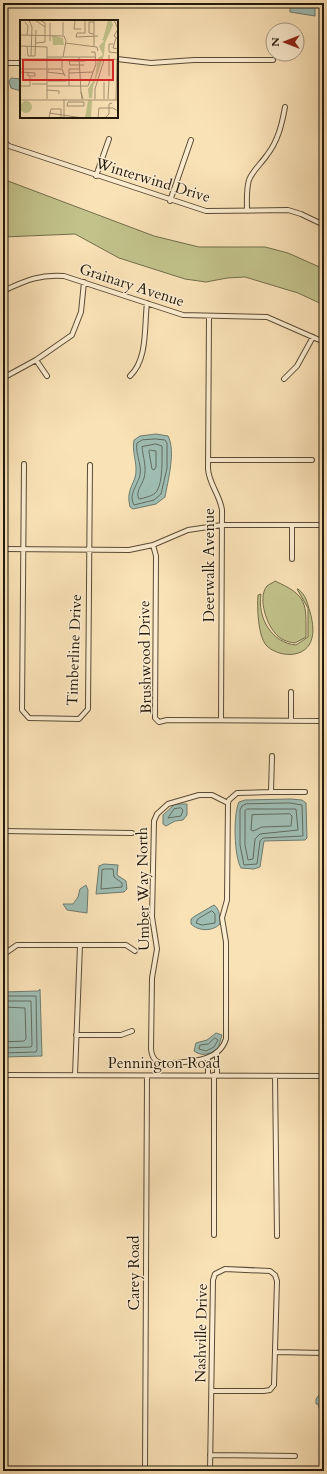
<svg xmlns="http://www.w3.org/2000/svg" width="327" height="1474" font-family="Cardo,serif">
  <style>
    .green { fill: #c2c28b; stroke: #726e4a }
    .water { fill: #9fbdb3; stroke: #6d7b6f }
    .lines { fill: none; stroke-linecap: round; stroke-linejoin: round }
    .shore { stroke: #616b5e; stroke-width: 1 }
    .minor-casing { stroke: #594b35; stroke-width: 6 }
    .minor { stroke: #fcecd0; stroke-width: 4 }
    .labels { text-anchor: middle; stroke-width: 3; stroke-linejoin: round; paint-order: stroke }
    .street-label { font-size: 15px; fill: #23190a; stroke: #fcecd0 }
    .inset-road { fill: none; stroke: #a49272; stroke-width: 1 }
    .view { fill: #d62828; fill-opacity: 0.15; stroke: #d62828; stroke-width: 2 }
    .inset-edge { fill: none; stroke: #23190a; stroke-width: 2 }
  </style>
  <rect width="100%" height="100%" fill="#fae2b7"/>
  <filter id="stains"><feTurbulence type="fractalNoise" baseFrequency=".005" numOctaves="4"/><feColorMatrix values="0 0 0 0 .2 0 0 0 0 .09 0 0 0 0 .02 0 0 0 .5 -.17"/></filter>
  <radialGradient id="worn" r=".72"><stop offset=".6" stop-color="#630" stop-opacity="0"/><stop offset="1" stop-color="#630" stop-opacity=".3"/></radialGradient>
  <path class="green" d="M8,181L154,236L199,247H265L288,253L324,269V305L298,293L245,277L227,278L206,282L185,279L119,258L75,234L3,237V182Z
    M275,581C308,596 306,603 306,637L295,643C289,642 283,641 278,636C267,627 257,598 267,586C269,584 273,583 275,581Z
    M297,589H298C306,595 307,602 310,612C313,622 315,636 309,645C300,659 276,656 266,645C258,636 257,607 258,595L261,594C257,618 272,643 296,645L308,637V608Z"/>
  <path class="water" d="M290,3H315V16L290,12Z
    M11,78L21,79V91L11,88L9,82Z
    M156,434L168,436C176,451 168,480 165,497L156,504L133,509L130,507C125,488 137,483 136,469C136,459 132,451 134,440L140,436Z
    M291,799L302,800L306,803L307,838L305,840L264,841L260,867L254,869L241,868C234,856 233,815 239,802L245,800Z
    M175,804H187V815L183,820L175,821L166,826L163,824V815Z
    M104,864L118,865L117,875L126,881L127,889L124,892L96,894L99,866Z
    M86,885L88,890L87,913L67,910L63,904H73L78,897L80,889Z
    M214,905C220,909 220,918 220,924C212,932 198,931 191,924V919L195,916Z
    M40,989L42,1056L3,1057V992L38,991Z
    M216,1033L222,1035L218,1049C210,1054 202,1057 194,1051L196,1043L207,1040Z
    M319,1395H324V1413L320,1411L318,1404H316V1399Z"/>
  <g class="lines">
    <path class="shore" d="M156,439L165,440L167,443V468L161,494L154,500L134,505C128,494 138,485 140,475C142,464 135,454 137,443L142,440Z
      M156,444L162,446C162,458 163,481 157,491C154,496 144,498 139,499C135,492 142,485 144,478C147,468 143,457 142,447Z
      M150,450L156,451V467L154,470L152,469L149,452Z
      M290,803L302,805L303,836L263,838L260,841L257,864L244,865L240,845V810L242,806L246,804Z
      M181,808L183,810L181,816L168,818L174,809Z
      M247,809H296L298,830L260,834L255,839L253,859L248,860L245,845V811Z
      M290,814L292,816L291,826L262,827L253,831L251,830L252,815Z
      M105,869H113L114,877L122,883V887L101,889L102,870Z
      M212,911L215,914V923L202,925L196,923L198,919Z
      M3,996H36L37,1050L36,1052L3,1053
      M3,1001H31L32,1045L31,1047L3,1048
      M3,1007L25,1008L26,1039L24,1041L3,1042
      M215,1038L218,1040L214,1047L206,1051L199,1049L200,1045L208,1044Z"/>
    <defs>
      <path id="minor" d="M117,59L151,63L194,60H273
        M3,63H21
        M3,141L9,146L206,211L288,210L301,214L324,225
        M96,176L109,139
        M170,201L191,140
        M247,211C247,200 246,190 249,180C253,170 261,164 267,155C278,141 282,124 285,107
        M3,291C25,281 39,274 64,276L183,315L267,317L324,342
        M209,317L208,469C209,484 220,495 222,510L221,720
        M36,360L47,376
        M130,376C148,359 144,327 147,303
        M3,378L36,360L72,335L81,312L84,282
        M284,379L297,366L313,337
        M208,460H312
        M24,464L22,710L29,718L79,719L88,709L90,465
        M153,545L156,556L155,718L159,722L167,720L324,721
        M3,549L129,550L153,545L188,530L222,525H324
        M292,559V525
        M291,720V692
        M272,756L271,792H305
        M228,803L212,795H199L168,804L157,814L154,821L152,917L157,949L152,978L151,1049C152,1058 155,1062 164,1064C186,1061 218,1064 226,1039V942L222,918L227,900L228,803L229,800L237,793L271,792
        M3,831L132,833
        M7,952L17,945H126L135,951
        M76,1035H121L132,1031
        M217,1053V1076
        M208,1058V1075
        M3,1075L324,1076
        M75,1075L80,945
        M214,1075V1235
        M275,1076L277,1236
        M276,1352L324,1353
        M210,1455L295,1456
        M145,1471L147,1076
        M210,1471L213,1280L215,1274L225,1269L270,1271L275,1275L277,1281L274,1385L270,1390L264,1391H212"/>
    </defs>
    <use href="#minor" class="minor-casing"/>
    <use href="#minor" class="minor"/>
  </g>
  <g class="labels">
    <g class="street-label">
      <text transform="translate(153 180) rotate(17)" y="5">Winterwind Drive</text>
      <text transform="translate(132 285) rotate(18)" y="5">Grainary Avenue</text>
      <text transform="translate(209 565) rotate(-90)" y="5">Deerwalk Avenue</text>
      <text transform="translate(74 650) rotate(-88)" y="5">Timberline Drive</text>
      <text transform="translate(145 657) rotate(-91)" y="5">Brushwood Drive</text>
      <text transform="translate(143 889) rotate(-91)" y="5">Umber Way North</text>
      <text x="164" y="1068">Pennington Road</text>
      <text transform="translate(134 1273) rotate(-90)" y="5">Carey Road</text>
      <text transform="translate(201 1333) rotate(-89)" y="5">Nashville Drive</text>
    </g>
  </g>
  <g transform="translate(20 20)">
    <rect width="98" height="98" fill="#fae2b7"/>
    <path d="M88,0H91L93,5L85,23L84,35L73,67L72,78H69L68,69L75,58L78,38L83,35L79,26L84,21L81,19H83ZM32,15L43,18L44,25H33ZM68,80L72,81L71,98H65ZM0 87a6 6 0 1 1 12 0a6 6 0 1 1-12 0Z" fill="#c2c28b"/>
    <path class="inset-road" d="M9,0L12,7L11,36M15,0L25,7M65,0V13M94,0L98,9L94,16L98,19M55,1L54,9H61M5,2L8,6L7,15M65,13H57L56,17L78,16M74,14L69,13V2H74M0,15L44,16L46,21L43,37M43,15V2M96,18L93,28L98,29M30,21V3M16,23L25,22V3L20,0M45,23L77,27L78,31M93,24H89V32L98,33M0,26L27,27V79M7,26L8,36H15L16,10M74,27V0M27,37H75M59,37L61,72M0,39H27M27,39H42V48M64,45H50L49,41H65M0,49H27M28,51V49H42L44,54M0,52L15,53V56H8V53M27,52L44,54L45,56M49,53L73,52M89,56V35M28,61H46M12,64H27M0,66H10V57M27,66H68L76,44L75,32H71M49,66V49H60M27,70L39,71V74M62,79L61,72L63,79M75,79V69L84,40L98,39M84,79V62M88,79L89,61M0,80H98M96,80L97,39M64,82V86H47L48,82ZM29,93L63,98M29,98L31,89H41V98M44,98V79M78,98L79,88H93L98,91M85,98L89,94V84L92,83"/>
    <path class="view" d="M3,40H93V60H3Z"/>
    <rect width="98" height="98" class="inset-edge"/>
  </g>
  <rect width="327" height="1474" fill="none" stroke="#fae2b7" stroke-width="16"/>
  <rect x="4" y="4" width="319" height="1466" fill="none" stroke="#23190a" stroke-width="2"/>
  <rect x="8" y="8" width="311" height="1458" fill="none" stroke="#23190a"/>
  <g transform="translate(285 42) rotate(270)"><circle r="19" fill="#fcecd0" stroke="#a59881"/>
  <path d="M0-3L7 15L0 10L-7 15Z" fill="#8f2418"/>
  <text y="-6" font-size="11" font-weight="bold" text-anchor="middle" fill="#23190a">N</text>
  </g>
  <rect width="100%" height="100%" filter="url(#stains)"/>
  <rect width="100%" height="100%" fill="url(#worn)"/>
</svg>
